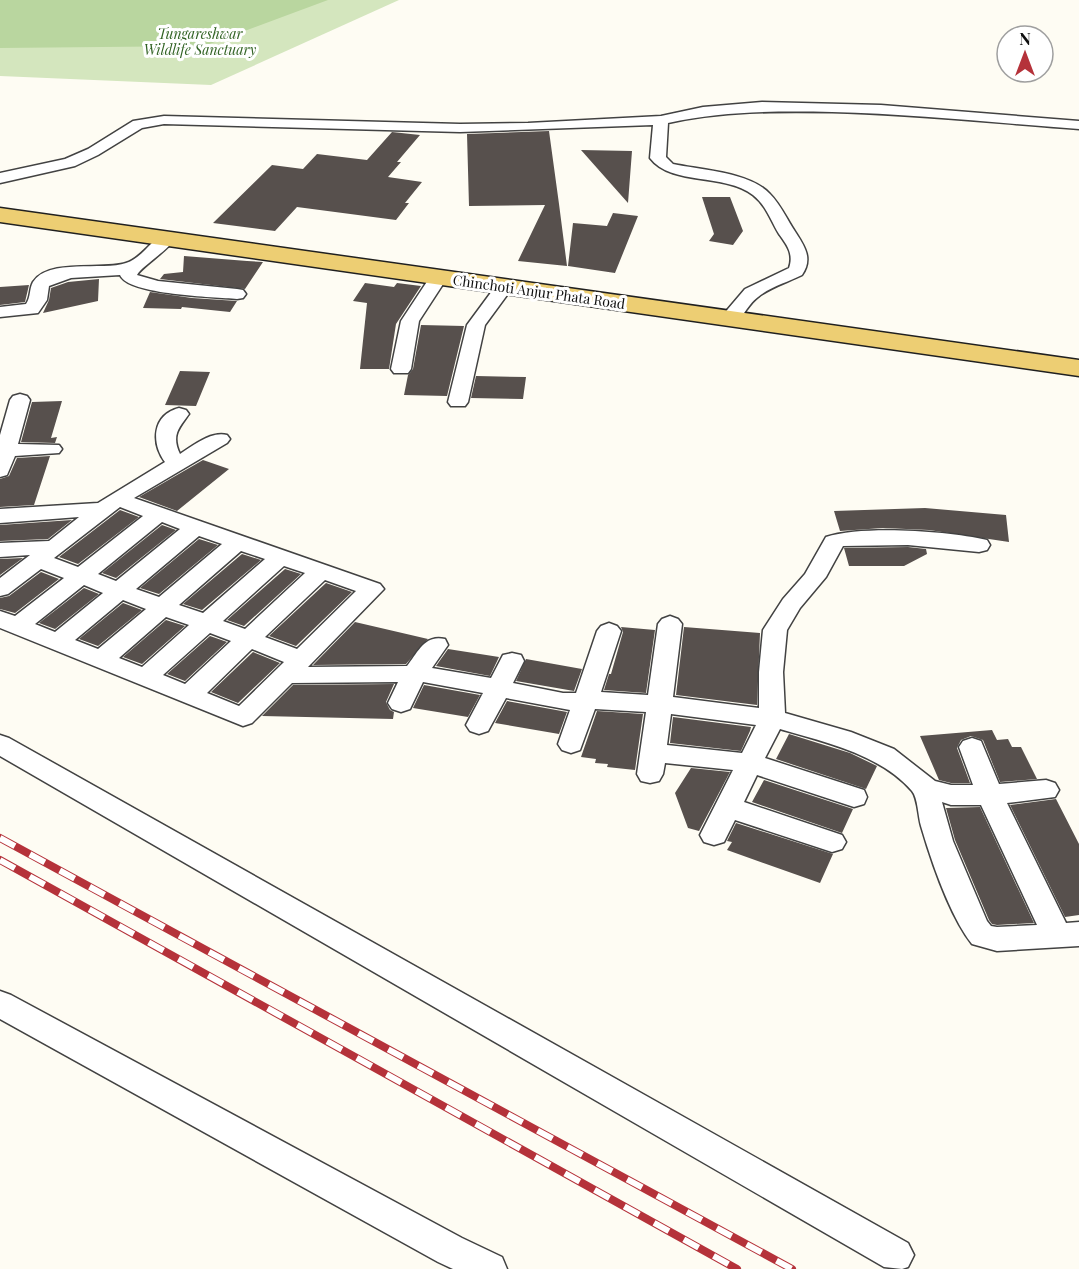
<svg xmlns="http://www.w3.org/2000/svg" width="1079" height="1269" font-family="'Playfair Display',serif">
  <style>
    .green { fill: #d4e6be }
    .forest { fill: #b9d69f }
    .building { fill: #57504d }
    .lines { fill: none; stroke-linecap: round; stroke-linejoin: round }
    .minor-casing { stroke: #424242; stroke-width: 3 }
    .primary-casing { stroke: #202020; stroke-width: 3 }
    .minor { fill: #fff; fill-rule: evenodd }
    .primary { fill: #edce73; fill-rule: evenodd }
    .rail-casing { stroke: #b5323a; stroke-width: 8 }
    .rail { stroke: #fff; stroke-width: 6; stroke-dasharray: 17; stroke-linecap: butt }
    .labels { text-anchor: middle; stroke-width: 6; stroke-linejoin: round; paint-order: stroke }
    .far-park-label { font-size: 14px; font-style: italic; fill: #326324; stroke: #fff }
    .far-street-label { font-size: 14px; fill: #0f0f0f; stroke: #fff }
  </style>
  <rect width="100%" height="100%" fill="#fefcf3"/>
  <path class="green" d="M0,0H399L211,85L0,76Z"/>
  <path class="forest" d="M0,0H328L204,46L0,48Z"/>
  <path class="building" d="M549,131L559,204L567,266L518,261L545,205L469,206L467,134Z
    M392,132L420,135L397,162H401L388,177L422,182L405,203H409L396,220L297,207L275,231L213,223L272,165L303,169L317,154L367,160Z
    M581,150L632,151L628,203Z
    M702,197H730L743,231L733,245L709,241L714,234Z
    M613,213L638,216L615,273L568,266L573,223L607,226Z
    M184,256L247,261L263,262L245,289L160,279L164,274L183,272Z
    M99,279L98,301L43,313L49,300L51,288L68,282Z
    M365,283L394,287L397,283L421,286L396,324L389,369H360L367,303L353,301Z
    M29,285L25,302L0,305V287Z
    M150,292L192,298L237,301L230,312L182,307L181,309L143,308Z
    M421,325L464,326L447,396L404,395L408,375L413,369Z
    M180,371L210,372L196,406L165,405Z
    M476,376L526,377L523,399L471,398Z
    M62,401L51,438L57,437L55,443L21,442L32,402Z
    M50,456L34,505L0,507V479L9,476L17,458Z
    M203,460L229,469L177,511L139,497Z
    M925,508L1006,515L1009,542L929,530L883,528L840,531L834,511Z
    M120,510L139,517L78,564L59,557Z
    M72,520L48,539L0,541V525Z
    M162,525L176,530L116,578L102,573Z
    M199,539L218,545L159,594L140,588Z
    M908,547L926,549L927,554L904,566H849L844,548Z
    M242,554L261,560L202,610L183,604Z
    M23,558L0,575V559Z
    M285,569L301,574L244,626L227,620Z
    M41,572L59,579L15,613L0,609V598L9,596Z
    M326,583L352,592L296,646L269,636Z
    M84,588L99,594L55,629L39,623Z
    M123,603L142,610L98,646L79,639Z
    M166,620L185,626L142,664L123,657Z
    M355,622L428,639L406,664L313,665Z
    M621,627L655,630L646,693L604,690L609,674H611L623,632Z
    M684,627L760,633L757,705L676,695Z
    M210,636L227,642L185,681L167,674Z
    M448,649L499,657L490,676L436,666Z
    M253,652L280,663L238,703L211,692Z
    M526,659L582,669L574,691L516,681Z
    M394,684L386,702L390,710L394,712L393,719L262,716L293,685Z
    M424,685L480,695L468,717L413,708Z
    M507,701L567,712L559,734L495,723Z
    M597,711L643,714L635,770L607,767L608,764L595,763L596,759L581,757Z
    M673,717L751,727L750,731L741,751L670,743Z
    M992,730L997,740L1008,739L1012,747H1021L1037,779L1000,782L983,740L971,736L961,740L957,748L970,783H951L939,780L920,736Z
    M789,734L850,753L877,766L866,789L776,759Z
    M691,768L730,772L699,831L688,828L675,793Z
    M764,780L853,809L842,833L752,802Z
    M1056,799L1079,844V915L1065,917L1010,805Z
    M980,807L1034,923L997,925L992,924L989,920L955,840L946,808Z
    M736,823L833,854L820,883L727,850L732,842L727,841Z"/>
  <g class="lines">
    <defs>
      <path id="minor" d="M762,102L881,105L1079,121V129C997,123 915,114 832,112C776,111 723,111 668,123L666,157L673,164C701,170 750,172 770,194C781,205 787,220 796,233C805,247 813,259 802,275C788,282 770,287 758,297C745,306 740,329 722,324L719,320L722,316L745,289L789,268C794,254 787,245 779,234C771,221 766,205 753,195C725,173 671,186 650,158L653,125L460,132L164,124L142,128L98,155L75,166L0,183V173L65,159L88,149L133,121L164,116L460,124L528,123L661,116L703,107Z
        M167,234L173,235L175,239C167,251 141,267 137,275L158,281L237,289L243,290L246,294L243,298L237,299C215,297 128,295 120,275L71,278L49,286L47,300L38,313L0,317V307L26,304C31,297 29,289 33,282C48,258 103,271 126,263C143,258 151,238 167,234Z
        M438,273L444,274L447,278L419,321L411,369L408,373H394L391,369L401,321L432,274Z
        M504,282L510,283L513,287L485,325L468,402L465,406H451L448,402L467,325L498,283Z
        M20,394L27,396L30,400L18,444L59,445L62,449L59,453L15,456L7,475L0,477V435L10,400L13,396Z
        M179,408L186,410L189,414C179,428 171,435 180,454C194,445 211,431 227,435L230,439L227,443L134,498L380,584L384,589L308,667L407,666C418,652 425,634 445,639L448,645L432,668L491,678L503,655L512,653L521,655L524,661L513,683L563,693H576L597,631L601,626L609,623L617,626L621,631L601,692L648,695L658,624L662,619L670,616L678,619L682,624L673,697L759,708V672L763,630L783,599L805,574L826,537C863,525 948,531 987,540L990,545L987,550L979,552L908,545L843,546L826,577L800,608L787,630L783,672L785,713L851,732L894,749L935,781L951,785H973L959,747L963,741L972,738L981,741L999,784L1046,780L1055,783L1059,790L1055,797L1007,803L1066,923L1079,922V946L997,951L972,944C950,916 931,860 921,826C918,816 918,798 912,791C880,754 824,742 780,729L765,758L864,790L867,797L864,804L854,807L757,775L744,802L842,835L846,842L842,849L832,852L735,820L724,842L714,845L704,842L700,835L733,770L665,763L663,774L659,781L650,783L641,781L637,774L646,712L595,709L580,750L571,753L562,750L558,744L570,710L506,698L488,731L479,734L470,731L466,725L483,693L423,682L410,709L401,712L392,709L388,703L398,682L292,683L252,723L243,726L0,628V611L15,616L64,578L41,569L8,594L0,596V578L30,555L0,557V543L49,541L79,517L0,523V509L98,503L165,462C151,443 152,415 179,408ZM120,507L143,516L78,567L54,558ZM162,522L180,529L116,581L98,574ZM199,536L222,544L159,597L136,589ZM241,551L265,559L203,613L179,605ZM284,566L305,573L245,629L223,621ZM325,580L356,591L297,649L265,637ZM84,585L103,593L55,632L35,624ZM123,600L146,609L98,649L75,640ZM166,617L189,625L142,667L119,658ZM210,633L231,641L185,684L163,675ZM252,649L284,662L239,706L207,693ZM671,714L756,725L742,753L667,745ZM942,802L951,805H981L1037,925L997,927L991,926L987,921L953,841Z
        M0,735L9,738L908,1243L914,1255L908,1267L902,1269L884,1267L0,756Z
        M0,991L11,995L462,1238L502,1257L507,1269H453L438,1262L0,1019Z"/>
      <path id="primary" d="M0,208L1079,360V376L0,222Z"/>
    </defs>
    <use href="#minor" class="minor-casing"/>
    <use href="#primary" class="primary-casing"/>
    <use href="#minor" class="minor"/>
    <use href="#primary" class="primary"/>
    <defs>
      <path id="rail" d="M0,838L792,1269
        M0,860L737,1269"/>
    </defs>
    <use href="#rail" class="rail-casing"/>
    <use href="#rail" class="rail"/>
  </g>
  <g class="labels">
    <g class="far-park-label">
      <text x="200" y="39">Tungareshwar<tspan x="200" dy="16">Wildlife Sanctuary</tspan></text>
    </g>
    <g class="far-street-label">
      <text transform="translate(539 292) rotate(8)" y="5">Chinchoti Anjur Phata Road</text>
    </g>
  </g>
  <g transform="translate(1025 54)"><circle r="28" fill="#ffffff" stroke="#9f9f9f" stroke-width="1.5"/>
  <path d="M0-4.5L10 22L0 15L-10 22Z" fill="#b5323a"/>
  <text y="-9" font-size="16" font-weight="bold" text-anchor="middle" fill="#0f0f0f">N</text>
  </g>
</svg>
